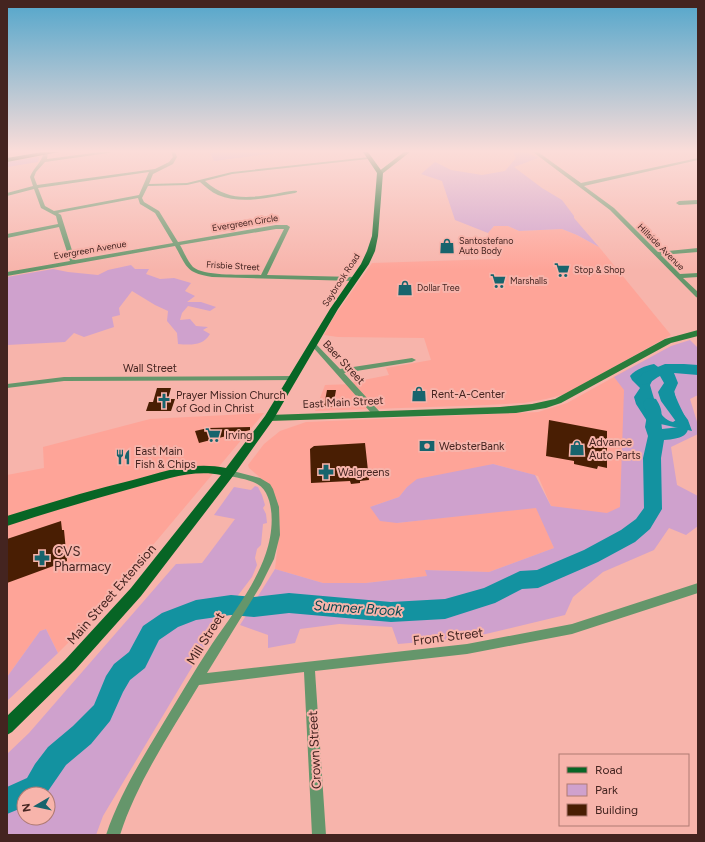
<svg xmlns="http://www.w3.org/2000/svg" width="705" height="842" font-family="Figtree,sans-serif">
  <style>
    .built { fill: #fea498 }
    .green { fill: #cfa1cd; fill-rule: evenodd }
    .water { fill: #1392a0 }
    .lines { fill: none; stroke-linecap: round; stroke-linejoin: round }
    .river { fill: #1392a0; fill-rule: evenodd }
    .building { fill: #491e03 }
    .street { fill: #65966b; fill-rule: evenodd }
    .secondary { fill: #2a7c3c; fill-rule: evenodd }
    .primary { fill: #076525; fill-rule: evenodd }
    .highway { fill: #005019; fill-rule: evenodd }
    .labels { text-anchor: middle; stroke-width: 4; stroke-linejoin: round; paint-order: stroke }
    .far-street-label { font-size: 9px; fill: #442420; stroke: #f7b4ab }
    .far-poi-label { font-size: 9px; fill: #442420; stroke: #f7b4ab; text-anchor: start }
    .street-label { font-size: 11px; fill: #442420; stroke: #f7b4ab }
    .poi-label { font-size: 11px; fill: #442420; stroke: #f7b4ab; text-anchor: start }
    .near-poi-label { font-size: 13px; fill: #442420; stroke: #f7b4ab; text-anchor: start }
    .near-street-label { font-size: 13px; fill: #442420; stroke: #f7b4ab }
    .near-water-label { font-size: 14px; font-style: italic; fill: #044951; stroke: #f7b4ab }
  </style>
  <rect width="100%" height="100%" fill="#f7b4ab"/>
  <path class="built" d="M494,226H508L519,231L562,229L577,235L599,247L671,335L565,394L546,399L524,403L487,405L315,411L325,385L354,384L353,382L389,375L386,368L431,360L424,338L338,337L324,335L333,318L372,263L498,259L493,250L488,233Z
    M630,368L620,519L551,506L538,476L493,464L407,487L399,497L370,507L397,523L537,507L554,548L489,572L425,570L428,576L366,583H323L275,569L280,524L271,487L249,468L248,465L264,444L280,431L306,422L538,412L567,403Z
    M264,413L84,627L58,653L46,629L40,631L7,677V475L44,468L43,447L150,419Z"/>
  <path class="green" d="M210,152H284L214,161Z
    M513,152H526L538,158L514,167L542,188L562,200L574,216V218L599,247L577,235L562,229L519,231L508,226H494L488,233L455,220L442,181L421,174L435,162L451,170L482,175L505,171L516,158Z
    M39,157L38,162L7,167V162Z
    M131,265L135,269H149L146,274L160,279L174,278L191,283L185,291L195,296L187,302H201L216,307L210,311L188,306L182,313L180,320L190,319L196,326L208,327L203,330L210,334C203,346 191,345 178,344L177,333L167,321L168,311L155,305L132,291L119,308L120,315L112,317L114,327L84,337L74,333L65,342L7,345V277L53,269L68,272L98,275L108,270Z
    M690,340L698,348V395L690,399L698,425V434L671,447L677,485L698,496V526L686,535L669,528L654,550L603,572L573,597L565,615L469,638L398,644L392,627L339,624L300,629L295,643L268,648V635L240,625L275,569L323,583H366L427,576L425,570L489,572L554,548L536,508L397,523L380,521L370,507L399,497L407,487L417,479L493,464L535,475L551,506L607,513L620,507L624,390L614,377L671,346Z
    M255,486L258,487L262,495L265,505L263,508L266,514L267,523L263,524L261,545L257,549L255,558L257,565L252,577L223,615L103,816L96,835H7V754L29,733L176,564L202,563L235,519L214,515L234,487L251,490ZM24,794H48V818H24Z
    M46,629L58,653L7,701V677L40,631Z"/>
  <path class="water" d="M654,364L661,369V374L653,379L650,385C654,398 658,419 673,422L676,420C673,407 657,399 668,384L673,386L677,405L688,420L692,431L647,421L636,404L634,397L640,388L632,380L630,376C636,369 645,366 654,364Z"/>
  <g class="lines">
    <path class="river" d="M665,364H684L698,365V375L674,373L678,383L674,392C683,419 705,437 664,440L661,458L662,509L650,529L635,542L598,562L545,585L538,588L522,589L495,603L445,619L391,622L289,613L254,617L231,615L196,620L178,627L159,640L145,668L130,680L123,692L110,721L91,744L66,765L46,794H24V807L7,814V787L27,778L35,764L48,747L73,726L94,705L106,676L114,664L129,652L143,626L162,613L196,600L231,595L254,597L289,593L391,602L445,599L484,588L520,571L537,570L584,550L621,530L636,519L644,508L643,458L648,436L645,427L647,415L643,403L646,399L651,398L656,399C665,413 660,416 662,429L680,427L661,401L658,392L664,383L660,376C652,380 648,387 638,384L636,381L643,373Z"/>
  </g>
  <path class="building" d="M157,388H171L168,399H175L171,411H146L149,402H153Z
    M327,390H336L333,407L324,406Z
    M549,420L607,431V468L598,466L597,469L574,464V461L546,456Z
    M250,427V430L199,443L195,431L208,428Z
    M365,443L369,480L360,481V483L351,484L350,481L311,483L310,449L314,446Z
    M61,521L62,530H64L67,561L7,583V539Z"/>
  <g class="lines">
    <path class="street" d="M44,152H48L47,159L100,152H115L45,162L36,172L34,177L37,185L155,169L169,162L173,157L171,152H175L177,157L173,164L153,174L149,184L187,183L232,172L370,157V158L368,159L232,174L205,181C228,201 247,198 275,194C282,193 290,190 297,191V192L295,193C271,197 242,205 218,195C211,192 206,187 200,182L187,185L148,186L142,198L144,202L159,211L178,242L276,225H287L290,227L267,275L355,277L358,279L355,281L212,277C186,273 187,267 175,246L7,276V272L70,261L59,227L7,238V234L58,224L56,216L41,208L34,189L7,196V193L33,186L30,177C34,167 41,164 44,152ZM149,172L139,195L54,211L45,206L38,188ZM138,198L140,204L155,213L173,243L75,260L61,215L58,213ZM276,229H284L261,275C244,274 205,277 193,267C188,262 184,252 180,245Z
      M533,152H538L581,183L698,158V160L584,186L614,208L658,252L698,248V252L661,255L680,274L698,273V277L683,278L698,292V298L696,297L610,210Z
      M698,200V204L679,205L676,203L679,201Z
      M313,342L315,343L340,369L412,358L416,360L412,362L344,373L379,411L380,413L376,416L373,415L311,345L310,344L311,343Z
      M293,376L297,378L296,380L64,381L7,388V384L64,377Z
      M229,470L260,478L270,484L273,489L279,507L280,535L274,559L261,585L207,673L467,644L572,624L698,583V593L572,634L467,654L315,671L326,835H312L304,672L199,685C171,732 137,782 120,835H106C119,796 140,762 161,727C178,699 194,671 212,644C231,616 255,586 266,553C272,536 275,510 266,493C259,479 239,479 226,475L225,473L226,471Z"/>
    <path class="secondary" d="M404,152H410L382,174H378V172Z
      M698,330V336L671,343L561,403L546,408L516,413L269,421L264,418L269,415L500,407L532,404L555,399L665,339Z"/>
    <path class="primary" d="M363,152H368L383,173L378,236L375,251L369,264L338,309L273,420L233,476L141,596L75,670L12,732L7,735V716L65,660L131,588L221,475C193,469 164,480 137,487C93,499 50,512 7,526V516C49,503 91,490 133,480C165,471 194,461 226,468L265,416L330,309L361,264L367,251L372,236L377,173Z"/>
    <path class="highway" d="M42,152H59L7,162V158Z"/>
  </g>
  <linearGradient id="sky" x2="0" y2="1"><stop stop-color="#53a6cb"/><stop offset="0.56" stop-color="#fbddd9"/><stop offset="1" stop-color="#fbddd9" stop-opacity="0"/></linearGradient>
  <rect width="705" height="270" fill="url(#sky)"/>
  <defs>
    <symbol id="shop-bare" viewBox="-9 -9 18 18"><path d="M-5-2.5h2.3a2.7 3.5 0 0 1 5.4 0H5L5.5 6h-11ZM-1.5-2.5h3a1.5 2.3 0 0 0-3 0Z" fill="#17646d" stroke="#f7b4ab" stroke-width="2.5" paint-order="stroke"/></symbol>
    <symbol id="supermarket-bare" viewBox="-9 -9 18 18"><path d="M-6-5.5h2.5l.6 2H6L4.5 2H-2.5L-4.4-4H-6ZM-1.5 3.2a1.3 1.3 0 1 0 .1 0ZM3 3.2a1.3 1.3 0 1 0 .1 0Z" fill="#17646d" stroke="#f7b4ab" stroke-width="2.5" paint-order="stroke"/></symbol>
    <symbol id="church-bare" viewBox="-9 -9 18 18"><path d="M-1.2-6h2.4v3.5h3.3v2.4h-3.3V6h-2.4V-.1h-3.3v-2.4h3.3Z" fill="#17646d" stroke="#f7b4ab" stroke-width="2.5" paint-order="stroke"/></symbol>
    <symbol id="bank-bare" viewBox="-9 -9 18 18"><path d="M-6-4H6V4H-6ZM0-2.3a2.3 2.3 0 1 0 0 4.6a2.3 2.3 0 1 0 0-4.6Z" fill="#17646d" stroke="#f7b4ab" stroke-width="2.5" paint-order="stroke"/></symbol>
    <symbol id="restaurant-bare" viewBox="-9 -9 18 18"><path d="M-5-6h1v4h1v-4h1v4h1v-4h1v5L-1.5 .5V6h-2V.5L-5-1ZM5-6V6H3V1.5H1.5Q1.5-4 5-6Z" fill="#17646d" stroke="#f7b4ab" stroke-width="2.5" paint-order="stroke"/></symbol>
    <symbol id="pharmacy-bare" viewBox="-9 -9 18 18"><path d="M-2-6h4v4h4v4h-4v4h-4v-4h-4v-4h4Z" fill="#17646d" stroke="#f7b4ab" stroke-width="2.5" paint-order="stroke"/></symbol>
  </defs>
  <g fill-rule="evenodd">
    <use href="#shop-bare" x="436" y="235" width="22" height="22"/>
    <use href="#supermarket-bare" x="551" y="259" width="22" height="22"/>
    <use href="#supermarket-bare" x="487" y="270" width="22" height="22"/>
    <use href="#shop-bare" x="394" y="277" width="22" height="22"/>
    <use href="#shop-bare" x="408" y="383" width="22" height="22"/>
    <use href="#church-bare" x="153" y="390" width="22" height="22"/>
    <use href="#supermarket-bare" x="202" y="424" width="22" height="22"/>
    <use href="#bank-bare" x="416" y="435" width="22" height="22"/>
    <use href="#shop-bare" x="566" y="437" width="22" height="22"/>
    <use href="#restaurant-bare" x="112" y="446" width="22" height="22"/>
    <use href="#pharmacy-bare" x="315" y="461" width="22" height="22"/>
    <use href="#pharmacy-bare" x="31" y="547" width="22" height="22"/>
  </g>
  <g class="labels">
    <g class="far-street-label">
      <text transform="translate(245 223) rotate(-9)" y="3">Evergreen Circle</text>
      <text transform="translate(661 247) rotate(45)" y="3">Hillside Avenue</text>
      <text transform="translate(90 250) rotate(-10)" y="3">Evergreen Avenue</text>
      <text transform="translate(233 266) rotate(3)" y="3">Frisbie Street</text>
      <text transform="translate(341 280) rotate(-57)" y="3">Saybrook Road</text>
    </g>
    <g class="far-poi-label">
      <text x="459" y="244">Santostefano<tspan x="459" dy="10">Auto Body</tspan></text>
      <text x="574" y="273">Stop &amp; Shop</text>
      <text x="510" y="284">Marshalls</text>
      <text x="417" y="291">Dollar Tree</text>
    </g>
    <g class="street-label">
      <text transform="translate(344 362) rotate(47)" y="4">Baer Street</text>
      <text x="150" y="372">Wall Street</text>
      <text transform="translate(343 402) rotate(-3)" y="4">East Main Street</text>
    </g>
    <g class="poi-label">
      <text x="431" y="398">Rent-A-Center</text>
      <text x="176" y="399">Prayer Mission Church<tspan x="176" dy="13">of God in Christ</tspan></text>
      <text x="225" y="439">Irving</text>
      <text x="589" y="446">Advance<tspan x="589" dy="13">Auto Parts</tspan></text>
      <text x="439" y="450">WebsterBank</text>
      <text x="135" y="455">East Main<tspan x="135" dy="13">Fish &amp; Chips</tspan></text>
      <text x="338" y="476">Walgreens</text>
    </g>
    <g class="near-poi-label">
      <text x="54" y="556">CVS<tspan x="54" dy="15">Pharmacy</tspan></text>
    </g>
    <g class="near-street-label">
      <text transform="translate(111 594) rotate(-49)" y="5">Main Street Extension</text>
      <text transform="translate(448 636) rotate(-7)" y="5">Front Street</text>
      <text transform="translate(205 638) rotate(-58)" y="5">Mill Street</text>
      <text transform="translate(314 750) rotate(-93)" y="5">Crown Street</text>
    </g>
    <g class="near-water-label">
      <text transform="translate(358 608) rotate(4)" y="5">Sumner Brook</text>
    </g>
  </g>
  <rect width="705" height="842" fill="none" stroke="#442420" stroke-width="16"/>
  <rect x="559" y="754" width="130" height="72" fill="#f7b4ab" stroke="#af7a73"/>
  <rect x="567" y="767" width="20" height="6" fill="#076525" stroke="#af7a73"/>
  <text x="595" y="774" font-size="12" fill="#442420">Road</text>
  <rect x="567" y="784" width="20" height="12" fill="#cfa1cd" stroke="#af7a73"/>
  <text x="595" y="794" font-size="12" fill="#442420">Park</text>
  <rect x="567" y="804" width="20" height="12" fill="#491e03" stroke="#af7a73"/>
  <text x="595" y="814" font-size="12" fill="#442420">Building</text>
  <g transform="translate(36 806) rotate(261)"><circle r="19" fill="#f7b4ab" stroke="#af7a73"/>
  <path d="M0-3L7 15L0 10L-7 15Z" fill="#17646d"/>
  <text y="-6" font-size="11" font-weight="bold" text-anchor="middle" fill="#442420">N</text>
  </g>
</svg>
